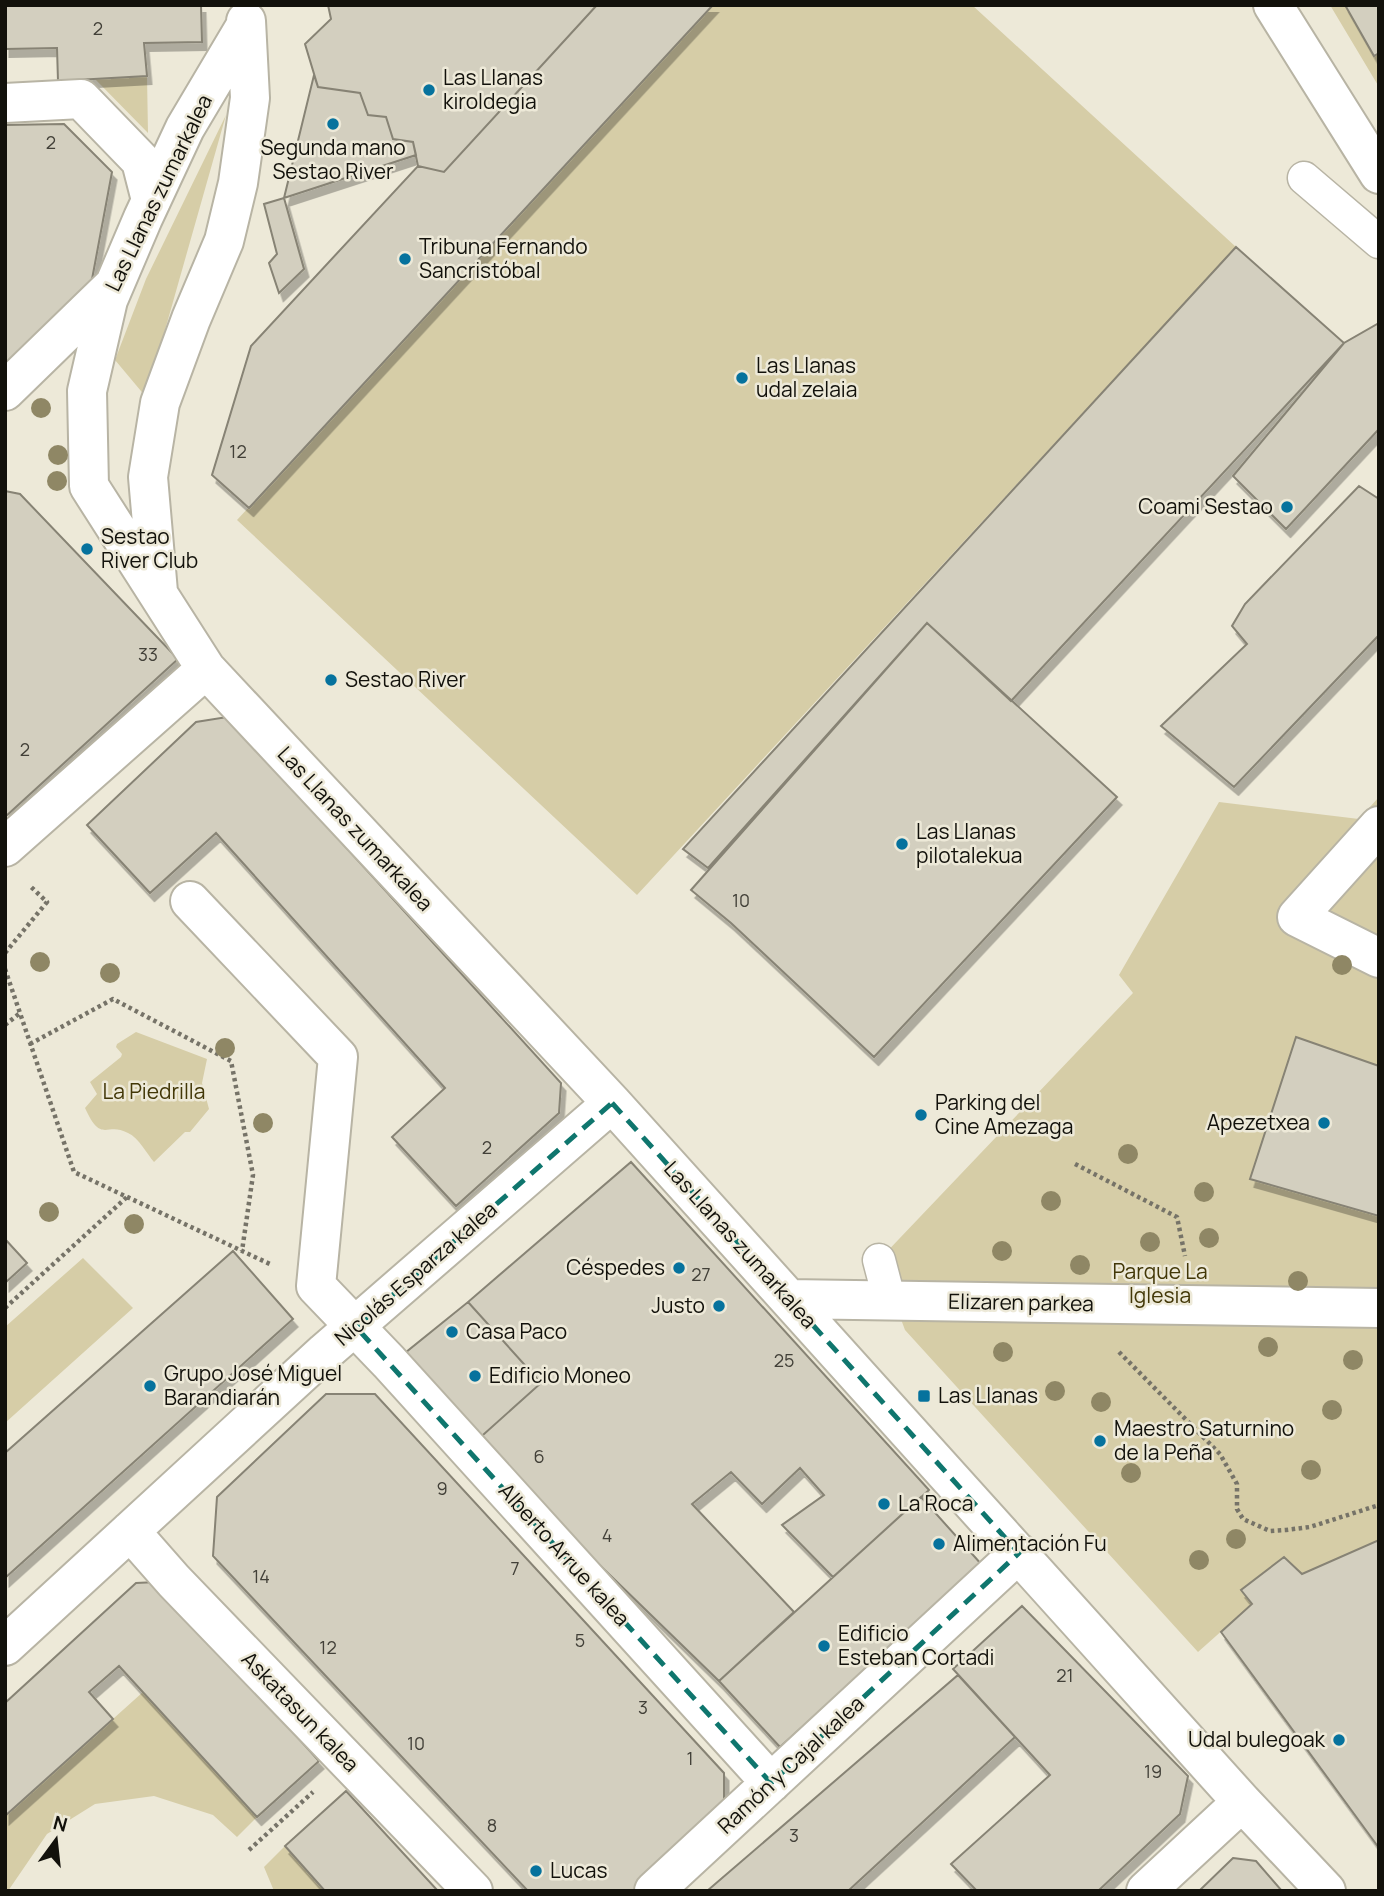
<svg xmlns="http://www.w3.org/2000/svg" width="1384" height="1896" font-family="Manrope,sans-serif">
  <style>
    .green { fill: #d6cda7 }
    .building { fill: #d3cfbf; stroke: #878374; stroke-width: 2; filter: url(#shadow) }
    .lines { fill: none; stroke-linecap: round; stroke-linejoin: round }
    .service-casing { stroke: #b8b4a4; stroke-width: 35 }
    .pedestrian-casing { stroke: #b8b4a4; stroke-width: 42 }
    .minor-casing { stroke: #b8b4a4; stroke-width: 42 }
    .path { stroke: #767368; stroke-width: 4.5; stroke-dasharray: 3.5 3.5; stroke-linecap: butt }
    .service { stroke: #fff; stroke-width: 32 }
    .pedestrian { stroke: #fff; stroke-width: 38 }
    .minor { stroke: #fff; stroke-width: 38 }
    .tree { fill: #8f8765 }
    .marked { fill: none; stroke: #0f766e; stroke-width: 5; stroke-dasharray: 14 9; stroke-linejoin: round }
    .poi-dot { fill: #06729d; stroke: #ede9d8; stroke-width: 2.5 }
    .labels { text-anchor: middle; stroke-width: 5; stroke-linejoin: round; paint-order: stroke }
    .number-label { font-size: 18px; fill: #424038 }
    .poi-label { font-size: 21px; fill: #12110b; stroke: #ede9d8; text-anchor: start }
    .street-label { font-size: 21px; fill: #12110b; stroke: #ede9d8 }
    .park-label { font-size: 21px; fill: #423707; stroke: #ede9d8 }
  </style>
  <defs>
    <filter id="shadow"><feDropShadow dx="4.5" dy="8" stdDeviation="0" flood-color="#0004"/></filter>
  </defs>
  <rect width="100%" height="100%" fill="#ede9d8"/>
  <path class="green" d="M713,5H972L1236,247L637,895L237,520Z
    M1330,5H1379V87Z
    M147,76L148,133L94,78Z
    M226,115L146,397L115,360L146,279Z
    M1379,797V1540L1302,1574L1284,1557L1241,1590L1252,1604L1198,1652L905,1330L879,1260L1133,993L1119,975L1219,802L1359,819Z
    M136,1032L207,1059L202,1083L209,1109L190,1132H185L154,1162C147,1154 139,1138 128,1133C106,1121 102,1145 85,1108L97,1094L90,1082L121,1057L122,1054L116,1047L117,1044Z
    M83,1258L133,1308L5,1423V1327Z
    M143,1692L257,1817L237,1837L213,1815L154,1796L95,1804L47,1834L8,1891H5V1816Z
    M285,1846L325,1891H274L264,1867Z"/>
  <path class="building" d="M5,5H201L202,42L144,43L147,76L58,81L57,48L5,49Z
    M328,5H597L444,172L418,166L413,142L393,139L386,117L368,115L360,93L318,87L305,44L331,19Z
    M597,5H713L249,508L212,475L251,346L418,166L444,172Z
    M1345,5H1379V53L1374,56Z
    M314,75L318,87L360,93L368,115L386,117L393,139L413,142L416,155L284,198Z
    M64,124L112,172L90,290L5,370V125Z
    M284,198L304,269L279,293L269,263L277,254L264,204Z
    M1236,247L1344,343L1011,701L927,623L708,868L683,849Z
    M1379,323V429L1286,529L1233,476L1344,343Z
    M1359,486L1379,499V635L1234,787L1161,726L1247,644L1232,626L1245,604Z
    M5,491L20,494L178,659L5,817Z
    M927,623L1117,797L874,1057L731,923L691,890Z
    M227,717L561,1083L559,1113L456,1206L392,1137L445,1088L216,833L150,893L87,825L196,722Z
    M1296,1037L1379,1066V1216L1250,1179Z
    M631,1162L929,1490L833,1577L782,1525L824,1495L800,1468L762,1504L731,1472L692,1504L794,1612L719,1681L474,1443L541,1383L468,1302Z
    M5,1239L27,1263L5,1283Z
    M233,1251L293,1319L5,1578V1453Z
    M468,1302L541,1383L474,1443L405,1353Z
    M326,1394H375L724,1773V1815L636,1891H528L213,1556L217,1497Z
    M921,1497L982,1565L780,1747L719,1681Z
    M1379,1540V1848L1221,1632L1252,1604L1241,1590L1284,1557L1302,1574Z
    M157,1582L319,1761L257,1817L119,1666L89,1692L113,1719L5,1816V1703L136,1583Z
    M1022,1606L1188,1776L1180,1814L1098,1891H977L951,1864L1050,1775L953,1669Z
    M958,1675L1015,1737L848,1891H707Z
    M346,1791L438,1891H325L285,1846Z
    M1233,1858L1256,1861L1282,1891H1199Z"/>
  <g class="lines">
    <defs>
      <path id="service" d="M1304,178L1379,242
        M879,1260L890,1302"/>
      <path id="pedestrian" d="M5,103L81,99L141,161L151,200"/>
      <path id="minor" d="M1273,5L1379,174
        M245,27L185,128L143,218L108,300L87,391L89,486L206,669L612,1103L1242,1802L1326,1891
        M5,391L114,285
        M158,592L148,477L160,403L191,319L224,241L238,183L250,98L246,21
        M1379,826L1297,917L1379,958
        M5,847L206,669
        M190,901L338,1057L316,1286L389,1362L771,1783
        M789,1299L1379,1308
        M130,1531L174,1581L473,1891
        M5,1646L325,1352L612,1103
        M654,1891L1019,1553
        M1146,1891L1242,1802"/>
    </defs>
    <use href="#service" class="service-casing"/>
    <use href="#pedestrian" class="pedestrian-casing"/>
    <use href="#minor" class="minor-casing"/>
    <path class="path" d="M5,953L47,902L29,885
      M5,969L74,1172L272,1265
      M5,1025L20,1013
      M30,1044L113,999L231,1061L253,1175L242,1251
      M1075,1164L1177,1217L1185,1256
      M5,1308L127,1197
      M1119,1352L1220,1454L1237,1484V1509L1243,1519L1270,1531L1286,1530L1310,1527L1379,1505
      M249,1850L313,1792"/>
    <use href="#service" class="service"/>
    <use href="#pedestrian" class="pedestrian"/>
    <use href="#minor" class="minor"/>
  </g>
  <g class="tree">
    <circle cx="41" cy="408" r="10"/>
    <circle cx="58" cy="455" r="10"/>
    <circle cx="57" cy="481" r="10"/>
    <circle cx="40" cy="962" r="10"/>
    <circle cx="1342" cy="965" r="10"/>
    <circle cx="110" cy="973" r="10"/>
    <circle cx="225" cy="1048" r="10"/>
    <circle cx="263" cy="1123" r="10"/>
    <circle cx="1128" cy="1154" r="10"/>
    <circle cx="1204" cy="1192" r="10"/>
    <circle cx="1051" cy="1201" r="10"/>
    <circle cx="49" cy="1212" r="10"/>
    <circle cx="134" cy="1224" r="10"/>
    <circle cx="1209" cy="1238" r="10"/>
    <circle cx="1150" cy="1242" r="10"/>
    <circle cx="1002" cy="1251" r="10"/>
    <circle cx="1080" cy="1265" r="10"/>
    <circle cx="1298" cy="1281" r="10"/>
    <circle cx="1268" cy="1347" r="10"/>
    <circle cx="1003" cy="1352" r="10"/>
    <circle cx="1353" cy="1360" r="10"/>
    <circle cx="1055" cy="1391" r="10"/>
    <circle cx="1101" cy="1402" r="10"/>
    <circle cx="1332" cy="1410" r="10"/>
    <circle cx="1311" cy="1470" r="10"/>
    <circle cx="1131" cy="1473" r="10"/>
    <circle cx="1236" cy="1539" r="10"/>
    <circle cx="1199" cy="1560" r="10"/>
  </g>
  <path class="marked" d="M612,1103L1019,1553L771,1783L356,1327Z"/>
  <g class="poi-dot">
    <circle cx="429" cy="90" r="7"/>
    <circle cx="333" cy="124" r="7"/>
    <circle cx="405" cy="259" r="7"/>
    <circle cx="742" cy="378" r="7"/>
    <circle cx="1287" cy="507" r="7"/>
    <circle cx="87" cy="549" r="7"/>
    <circle cx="331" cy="680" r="7"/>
    <circle cx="902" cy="844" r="7"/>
    <circle cx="921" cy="1115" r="7"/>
    <circle cx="1324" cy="1123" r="7"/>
    <circle cx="679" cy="1268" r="7"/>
    <circle cx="719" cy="1306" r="7"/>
    <circle cx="452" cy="1332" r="7"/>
    <circle cx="475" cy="1376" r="7"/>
    <circle cx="150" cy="1386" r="7"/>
    <rect x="917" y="1389" width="14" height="14" rx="3.5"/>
    <circle cx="1100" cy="1441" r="7"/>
    <circle cx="884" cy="1504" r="7"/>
    <circle cx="939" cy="1544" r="7"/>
    <circle cx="824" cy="1646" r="7"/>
    <circle cx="1339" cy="1740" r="7"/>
    <circle cx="536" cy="1871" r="7"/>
  </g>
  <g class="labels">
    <g class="number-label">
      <text x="98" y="35">2</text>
      <text x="51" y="149">2</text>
      <text x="238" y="458">12</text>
      <text x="148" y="661">33</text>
      <text x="25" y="756">2</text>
      <text x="741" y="907">10</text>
      <text x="487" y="1154">2</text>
      <text x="701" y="1281">27</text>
      <text x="784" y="1367">25</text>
      <text x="539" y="1463">6</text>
      <text x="442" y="1495">9</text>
      <text x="607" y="1542">4</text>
      <text x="515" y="1575">7</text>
      <text x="261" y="1583">14</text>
      <text x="580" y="1647">5</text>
      <text x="328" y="1654">12</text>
      <text x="1065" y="1682">21</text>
      <text x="643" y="1714">3</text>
      <text x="416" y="1750">10</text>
      <text x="690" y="1765">1</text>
      <text x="1153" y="1778">19</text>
      <text x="492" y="1832">8</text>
      <text x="794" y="1842">3</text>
    </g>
    <g class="poi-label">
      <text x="443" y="85">Las Llanas<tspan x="443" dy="24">kiroldegia</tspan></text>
      <text x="333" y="155" text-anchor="middle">Segunda mano<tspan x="333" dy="24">Sestao River</tspan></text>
      <text x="419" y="254">Tribuna Fernando<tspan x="419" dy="24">Sancristóbal</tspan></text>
      <text x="756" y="373">Las Llanas<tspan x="756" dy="24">udal zelaia</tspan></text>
      <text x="1273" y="514" text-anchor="end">Coami Sestao</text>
      <text x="101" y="544">Sestao<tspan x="101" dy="24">River Club</tspan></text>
      <text x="345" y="687">Sestao River</text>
      <text x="916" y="839">Las Llanas<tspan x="916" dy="24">pilotalekua</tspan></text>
      <text x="935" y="1110">Parking del<tspan x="935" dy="24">Cine Amezaga</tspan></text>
      <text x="1310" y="1130" text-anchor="end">Apezetxea</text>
      <text x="665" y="1275" text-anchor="end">Céspedes</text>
      <text x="705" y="1313" text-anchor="end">Justo</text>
      <text x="466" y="1339">Casa Paco</text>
      <text x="164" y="1381">Grupo José Miguel<tspan x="164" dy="24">Barandiarán</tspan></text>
      <text x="489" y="1383">Edificio Moneo</text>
      <text x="938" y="1403">Las Llanas</text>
      <text x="1114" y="1436">Maestro Saturnino<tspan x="1114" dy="24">de la Peña</tspan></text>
      <text x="898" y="1511">La Roca</text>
      <text x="953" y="1551">Alimentación Fu</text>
      <text x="838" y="1641">Edificio<tspan x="838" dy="24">Esteban Cortadi</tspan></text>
      <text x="1325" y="1747" text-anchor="end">Udal bulegoak</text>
      <text x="550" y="1878">Lucas</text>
    </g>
    <g class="street-label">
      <text transform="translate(159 193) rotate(-64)" y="7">Las Llanas zumarkalea</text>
      <text transform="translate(355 829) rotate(47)" y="7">Las Llanas zumarkalea</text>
      <text transform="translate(740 1245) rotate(48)" y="7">Las Llanas zumarkalea</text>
      <text transform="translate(416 1274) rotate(-41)" y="7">Nicolás Esparza kalea</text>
      <text transform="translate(1021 1303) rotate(1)" y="7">Elizaren parkea</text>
      <text transform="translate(564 1555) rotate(48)" y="7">Alberto Arrue kalea</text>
      <text transform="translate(300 1712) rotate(46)" y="7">Askatasun kalea</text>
      <text transform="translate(791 1765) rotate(-43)" y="7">Ramón y Cajal kalea</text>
    </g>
    <g class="park-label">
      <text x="154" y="1099">La Piedrilla</text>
      <text x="1160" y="1279">Parque La<tspan x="1160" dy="24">Iglesia</tspan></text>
    </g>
  </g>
  <rect width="1384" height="1896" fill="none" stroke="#12110b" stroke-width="14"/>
  <g transform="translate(56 1840) rotate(15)" stroke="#ede9d8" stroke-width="5" paint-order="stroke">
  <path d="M0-5L12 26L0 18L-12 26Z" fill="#12110b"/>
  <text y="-10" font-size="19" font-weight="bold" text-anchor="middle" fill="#12110b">N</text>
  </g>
</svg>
